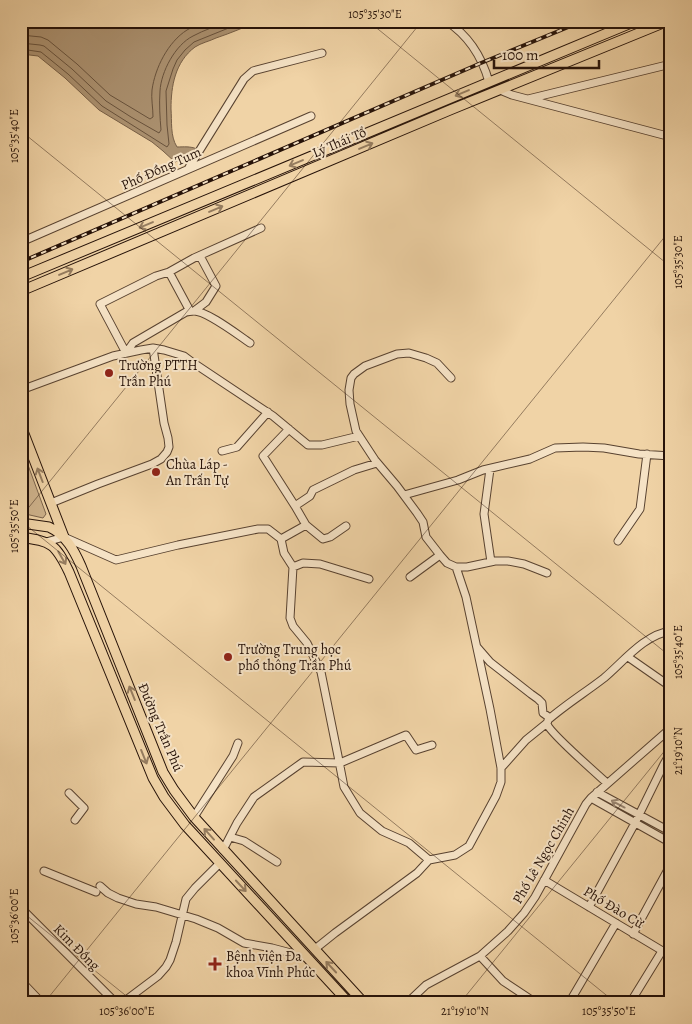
<svg xmlns="http://www.w3.org/2000/svg" width="692" height="1024" font-family="Alegreya,serif">
  <style>
    .green { fill: #ceb28b; stroke: #7a624a }
    .water { fill: #ab9170; stroke: #765e46 }
    .lines { fill: none; stroke-linecap: round; stroke-linejoin: round }
    .shore { stroke: #68523c; stroke-width: 1 }
    .minor-casing { stroke: #584230; stroke-width: 9 }
    .major-casing { stroke: #261208; stroke-width: 11 }
    .minor { stroke: #f5e2c5; stroke-width: 7 }
    .major { stroke: #f0d3a6; stroke-width: 9 }
    .rail-casing { stroke: #261208; stroke-width: 4 }
    .rail { stroke: #f5e2c5; stroke-width: 2; stroke-dasharray: 5.5; stroke-linecap: butt }
    .oneway { stroke: #957c5f }
    .oneway2 { stroke: #988470 }
    .ticks { fill: none; stroke: #261208; stroke-width: 1; stroke-opacity: 0.45 }
    .poi-dot { fill: #8f2418; stroke: #f5e2c5; stroke-width: 2 }
    .labels { text-anchor: middle; stroke-width: 4; stroke-linejoin: round; paint-order: stroke }
    .street-label { font-size: 14px; fill: #261208; stroke: #f5e2c5 }
    .poi-label { font-size: 14px; fill: #261208; stroke: #f5e2c5; text-anchor: start }
    .neatline { fill: none; stroke: #261208; stroke-width: 2 }
    .ticks-label { font-size: 12px; text-anchor: middle; fill: #261208 }
  </style>
  <rect width="100%" height="100%" fill="#f0d3a6"/>
  <filter id="stains"><feTurbulence type="fractalNoise" baseFrequency=".004" numOctaves="4"/><feColorMatrix values="0 0 0 0 .2 0 0 0 0 .09 0 0 0 0 .02 0 0 0 .5 -.17"/></filter>
  <radialGradient id="worn" r=".72"><stop offset=".6" stop-color="#630" stop-opacity="0"/><stop offset="1" stop-color="#630" stop-opacity=".3"/></radialGradient>
  <path class="green" d="M21,446L46,514L43,518L21,513Z"/>
  <path class="water" d="M21,21H259C245,27 231,33 216,38C210,41 201,43 195,47C175,62 171,86 171,109C172,121 170,136 177,147C184,147 190,146 197,149L194,153L175,162L163,151L152,142L99,110L65,78L38,56L21,54Z"/>
  <g class="lines">
    <path class="shore" d="M21,35L41,37L48,40L77,64L110,95L150,119L153,117C153,108 151,98 152,90C155,68 168,42 187,30C193,26 201,24 209,21
      M21,43L40,45L44,46L72,69L106,101L131,117L159,133L161,130C160,118 159,104 160,91C161,72 175,45 193,36C204,30 217,26 229,21
      M21,49L41,52L68,74L102,106L167,147L169,144L167,125L166,91L173,69L177,60L185,50L194,42L246,21"/>
    <defs>
      <path id="minor" d="M446,21C468,35 482,57 489,82
        M500,90L512,95L671,137
        M528,99L671,64
        M188,169L244,79L253,71L322,53
        M21,242L311,116
        M169,272L194,258L261,228
        M190,311L169,272L156,276L100,304L126,353L133,343L186,312C188,312 191,311 194,311C207,311 238,335 250,343
        M194,311L206,302L216,286L200,256
        M451,378L437,363L426,358L409,353L397,354L365,366L354,374L351,378L349,390L350,404L356,431L375,460L397,486L417,513L423,522L426,537L440,555L447,563L456,567H467L495,561H508L524,564L547,573
        M21,390L113,356L141,350L153,348L164,350L184,356L192,362L273,416L308,445H322L359,436
        M289,429L263,456L295,506
        M222,451L237,447L268,412
        M490,469L484,514L491,562
        M404,495L458,480L483,470L530,459L555,448L583,447L604,448L639,454L671,456
        M51,503L98,484L152,464L161,459L167,452L169,447L168,438L164,423L153,348
        M306,525L323,539L330,537L346,526
        M281,539L306,525L295,506L310,496L313,490L354,470L377,463
        M618,541L640,509L647,454
        M46,542L64,537L116,560L178,545L258,529H268L281,539L284,553L293,567L290,618L293,626L307,643L321,672L338,756L344,787L360,813L382,831L409,843L429,860
        M293,567L303,563L320,564L369,579
        M410,577L440,555
        M477,647L490,662L531,694L538,699L542,703L543,713L550,718
        M628,657L671,687
        M501,768L526,740L547,723
        M607,783C597,774 550,733 547,724C547,723 548,721 548,720C565,705 586,692 604,678C623,662 645,634 671,631
        M597,792L671,832
        M69,793L84,808L75,820
        M591,798L671,843
        M194,817L233,756L238,743
        M230,837L244,841L277,862
        M223,850L237,823L254,797L303,762L340,763L406,735L416,750L432,745
        M44,871L96,892
        M544,880L671,956
        M100,886L108,893L118,898L136,904L156,907L196,919L218,928L244,943L272,948L306,957
        M589,907L635,823L664,764L671,752
        M21,908L116,1003
        M633,934L671,864
        M315,949L335,933L417,873L429,860L455,855L469,846L496,796L501,782V768L490,709L466,597L456,567
        M480,956L503,981L536,1003
        M21,981L42,1003
        M122,1003L158,976L166,967L170,960L176,942L186,899L195,888L220,863
        M407,1003L426,985L480,956L508,931L524,913L535,897L586,804L591,798L671,728
        M569,1003L616,923
        M630,1003L662,951"/>
      <path id="major" d="M21,277L636,21
        M21,291L450,110L668,21
        M21,426L64,537
        M21,523L49,527C66,535 74,550 81,566L163,772L174,790L194,817L364,1003
        M21,537C52,542 55,543 69,572L153,778L164,797L185,825L349,1003"/>
    </defs>
    <use href="#minor" class="minor-casing"/>
    <use href="#major" class="major-casing"/>
    <use href="#minor" class="minor"/>
    <use href="#major" class="major"/>
    <defs>
      <path id="rail" d="M21,262L481,63L583,21"/>
    </defs>
    <use href="#rail" class="rail-casing"/>
    <use href="#rail" class="rail"/>
  </g>
  <defs><path id="oneway-shaft" d="M-6 0H5M1.5-3L5.5 0L1.5 3" fill="none" stroke-width="1.6" stroke-linecap="round" stroke-linejoin="round" transform="scale(1.25)"/></defs>
  <g class="oneway">
    <use href="#oneway-shaft" transform="translate(462 93) rotate(157)"/>
    <use href="#oneway-shaft" transform="translate(366 146) rotate(-23)"/>
    <use href="#oneway-shaft" transform="translate(296 163) rotate(157)"/>
    <use href="#oneway-shaft" transform="translate(216 209) rotate(-23)"/>
    <use href="#oneway-shaft" transform="translate(146 225) rotate(157)"/>
    <use href="#oneway-shaft" transform="translate(66 272) rotate(-23)"/>
    <use href="#oneway-shaft" transform="translate(40 475) rotate(-111)"/>
    <use href="#oneway-shaft" transform="translate(62 558) rotate(60)"/>
    <use href="#oneway-shaft" transform="translate(132 693) rotate(-112)"/>
    <use href="#oneway-shaft" transform="translate(144 757) rotate(68)"/>
    <use href="#oneway-shaft" transform="translate(209 834) rotate(-132)"/>
    <use href="#oneway-shaft" transform="translate(241 886) rotate(47)"/>
    <use href="#oneway-shaft" transform="translate(331 967) rotate(-133)"/>
  </g>
  <use class="oneway2" href="#oneway-shaft" transform="translate(618 804) rotate(-152)"/>
  <path class="ticks" d="M368,21L671,267M21,131L671,657M21,517L422,21M21,521L616,1003M21,911L135,1003M44,1003L671,229M460,1003L671,743"/>
  <g class="poi-dot">
    <circle cx="109" cy="373" r="5"/>
    <circle cx="156" cy="472" r="5"/>
    <circle cx="228" cy="657" r="5"/>
    <path d="M212.5 956.5h5v5h5v5h-5v5h-5v-5h-5v-5h5z"/>
  </g>
  <g class="labels">
    <g class="street-label">
      <text transform="translate(339 142) rotate(-23)" y="5">Lý Thái Tổ</text>
      <text transform="translate(161 168) rotate(-24)" y="5">Phố Đồng Tum</text>
      <text transform="translate(161 727) rotate(67)" y="5">Đường Trần Phú</text>
      <text transform="translate(543 855) rotate(-60)" y="5">Phố Lê Ngọc Chinh</text>
      <text transform="translate(614 907) rotate(31)" y="5">Phố Đào Cừ</text>
      <text transform="translate(77 947) rotate(45)" y="5">Kim Đồng</text>
    </g>
    <g class="poi-label">
      <text x="119" y="370">Trường PTTH<tspan x="119" dy="16">Trần Phú</tspan></text>
      <text x="166" y="469">Chùa Láp -<tspan x="166" dy="16">An Trấn Tự</tspan></text>
      <text x="238" y="654">Trường Trung học<tspan x="238" dy="16">phổ thông Trần Phú</tspan></text>
      <text x="226" y="961">Bệnh viện Đa<tspan x="226" dy="16">khoa Vĩnh Phúc</tspan></text>
    </g>
  </g>
  <rect width="692" height="1024" fill="none" stroke="#f0d3a6" stroke-width="55"/>
  <path d="M494 60v8h105v-8" fill="none" stroke="#261208" stroke-width="2.5"/>
  <text x="502" y="60" font-size="15" fill="#261208" stroke="#f5e2c5" stroke-width="4" paint-order="stroke">100 m</text>
  <rect x="28" y="28" width="636" height="968" class="neatline"/>
  <g class="ticks-label">
    <text x="375" y="18">105°35'30"E</text>
    <text transform="translate(14 136) rotate(-90)" y="4">105°35'40"E</text>
    <text transform="translate(678 262) rotate(-90)" y="4">105°35'30"E</text>
    <text transform="translate(14 526) rotate(-90)" y="4">105°35'50"E</text>
    <text transform="translate(678 652) rotate(-90)" y="4">105°35'40"E</text>
    <text transform="translate(678 751) rotate(-90)" y="4">21°19'10"N</text>
    <text transform="translate(14 916) rotate(-90)" y="4">105°36'00"E</text>
    <text x="127" y="1015">105°36'00"E</text>
    <text x="465" y="1015">21°19'10"N</text>
    <text x="609" y="1015">105°35'50"E</text>
  </g>
  <rect width="100%" height="100%" filter="url(#stains)"/>
  <rect width="100%" height="100%" fill="url(#worn)"/>
</svg>
